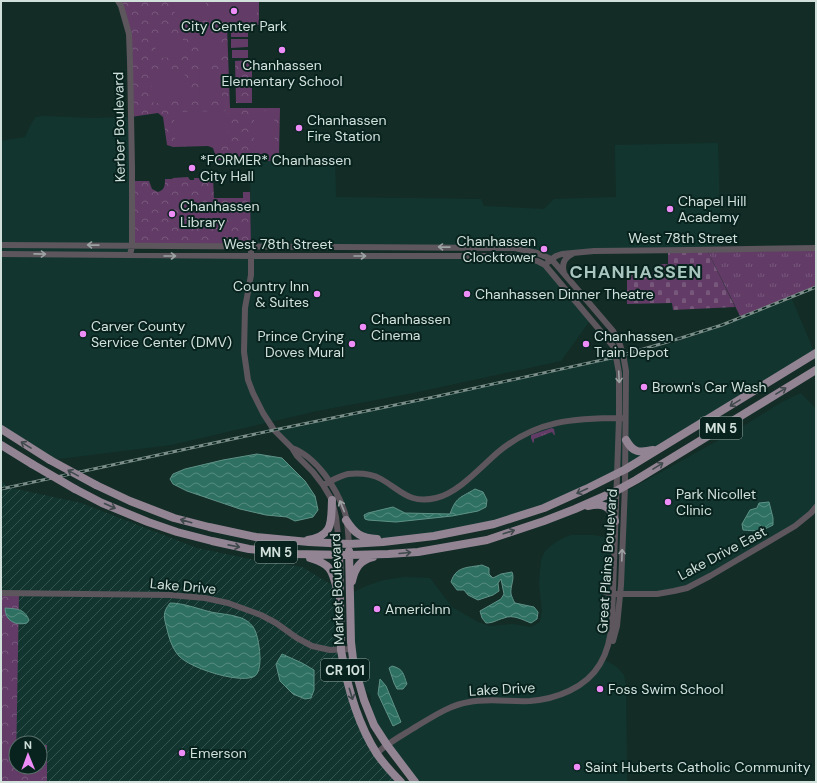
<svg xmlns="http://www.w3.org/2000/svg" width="817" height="783" font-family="'DM Sans',sans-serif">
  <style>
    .built { fill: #12362f }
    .industrial { fill: url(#industrial-furrows) }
    .grass { fill: url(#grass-tufts) }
    .cemetery { fill: url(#cemetery-stones) }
    .park { fill: url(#park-crowns) }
    .pitch { fill: #623c66 }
    .water { fill: url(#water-waves); stroke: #5f9287 }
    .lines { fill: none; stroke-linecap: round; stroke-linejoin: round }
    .tertiary { stroke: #5d565d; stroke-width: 6 }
    .primary { stroke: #928493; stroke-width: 8 }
    .rail-casing { stroke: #7b8e89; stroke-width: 3 }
    .rail { stroke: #08221d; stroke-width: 1.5; stroke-dasharray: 4.5; stroke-linecap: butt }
    .primary-bridge { stroke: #928493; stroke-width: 8 }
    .oneway { stroke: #9da2a2 }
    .oneway2 { stroke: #3f494c }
    .poi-dot { fill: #ee8cf8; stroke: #08221d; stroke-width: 1.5 }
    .labels { text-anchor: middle; stroke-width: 4; stroke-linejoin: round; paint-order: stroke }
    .shield { fill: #08221d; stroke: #95a7a2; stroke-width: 1 }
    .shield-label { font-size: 13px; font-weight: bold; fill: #d1e0db }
    .poi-label { font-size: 14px; fill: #d1e0db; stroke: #08221d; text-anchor: start }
    .street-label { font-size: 14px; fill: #d1e0db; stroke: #08221d }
    .district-label { font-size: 18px; font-weight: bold; letter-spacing: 1px; fill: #a9c6be; stroke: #08221d }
  </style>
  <defs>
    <pattern id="industrial-furrows" width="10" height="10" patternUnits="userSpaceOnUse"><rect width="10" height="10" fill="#12362f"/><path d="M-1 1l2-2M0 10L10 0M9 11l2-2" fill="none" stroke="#33534d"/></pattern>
    <pattern id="grass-tufts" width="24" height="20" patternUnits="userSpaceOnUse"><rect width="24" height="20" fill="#623c66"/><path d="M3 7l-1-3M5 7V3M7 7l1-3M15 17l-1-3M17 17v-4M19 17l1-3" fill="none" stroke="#77587b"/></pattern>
    <pattern id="cemetery-stones" width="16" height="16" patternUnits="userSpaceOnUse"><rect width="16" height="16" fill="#623c66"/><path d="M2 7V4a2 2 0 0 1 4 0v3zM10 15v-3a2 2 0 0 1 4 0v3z" fill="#77587b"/></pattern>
    <pattern id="park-crowns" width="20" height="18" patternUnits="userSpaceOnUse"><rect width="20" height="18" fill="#623c66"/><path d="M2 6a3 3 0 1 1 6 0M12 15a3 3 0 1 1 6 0" fill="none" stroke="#77587b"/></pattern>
    <pattern id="water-waves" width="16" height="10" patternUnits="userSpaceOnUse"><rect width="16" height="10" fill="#2e7163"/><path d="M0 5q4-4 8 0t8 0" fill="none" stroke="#558c80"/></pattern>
  </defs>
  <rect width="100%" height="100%" fill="#132c26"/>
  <path class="built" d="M45,116L90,118L131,117L130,255L529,258L545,265L591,319L561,361L413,393L317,411L171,445L50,460L1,429V141L25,137L31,124L36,117Z
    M718,143L721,250H617L554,258L531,251L251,247L250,161H335L336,197L481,199L484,206L544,209L554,199L616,197L615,145Z
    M791,297L815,354L617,474L524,514L412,539L372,538L346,520L344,512L321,471L274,430L541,375L658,348L699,334Z
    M801,393L816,409V507L794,526L690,587L669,592L620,594L625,492L737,430L782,402Z
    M571,535H593L604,537L615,536L612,628L603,659L617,667L624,675L626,686L627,782H415L371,718V696L358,682L350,594L366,586L384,580L404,577L430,578L452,607L478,622L490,626L513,624L531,627L540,622L542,611L539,584L541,560L545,551L552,545L561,539Z"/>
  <path class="industrial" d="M1,480L7,487L81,503L197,548L250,559L302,567L340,590L344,667L369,738L401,782H47V745H40V743H16V744L1,593Z"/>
  <path class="grass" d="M816,248V286L741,318L707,250Z
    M552,428L554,429L555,435H554L552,432L534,439V442L533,443L531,438V435Z"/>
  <path class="cemetery" d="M707,250L735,307L673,310L672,303L627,304V275H651L659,264H668V251Z"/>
  <path class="park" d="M118,1H259V25L227,26L230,108H280L279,155L273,161H238L217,160L213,148L208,146L173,147L167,145L163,117L158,113L131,117L129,40Z
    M252,60V103H236L235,61Z
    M188,177L190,180H194V178H213L214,198H243V192H250L251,247L132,246V181H149L152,189L158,192C165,190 165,185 165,179H172L173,178Z
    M1,593H19L16,767H40V745H47V782H1Z"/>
  <path class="pitch" d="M172,1H206L205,18L193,23H184L175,13Z
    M211,1H257V22H211Z
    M248,28V37H231V29Z
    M199,35H221V63H199Z
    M155,36H183V57L156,58Z
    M231,39H248V47L231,48Z
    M232,50H248V58H232Z
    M156,69H171L184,74L190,82L192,93L189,99L164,101L162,103H154L152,101V70Z
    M199,69H221L222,97H200Z
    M228,111V136L221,141L175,142L174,112Z
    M254,111H274L275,150L254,151Z"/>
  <path class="water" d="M257,454L282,458L305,481L315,496L318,510L313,517L295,521L287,517L266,515L240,509L187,491L173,484L170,479L173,474L185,469L223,460Z
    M475,489L483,492L487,500L486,507L478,511L452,516L396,522L368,520L365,519L364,515L368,513L393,507L405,513L450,514C456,497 460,498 475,489Z
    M769,502L773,518V525C760,532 757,531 743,530L742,524L750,510L757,508L759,503Z
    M482,565L489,568V574L493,578L501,574L512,572C515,579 510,586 511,594C512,597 513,600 515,603L534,607L538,612L537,619L531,623C523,620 513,614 504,618C496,620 494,623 486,623L482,618L480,611L501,599L504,594L501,579L498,583L499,591L493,595L478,600L468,595L464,590H457L451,582C456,566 467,568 482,565Z
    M170,603C184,603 198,609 211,612C220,614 229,614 238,617C243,618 250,622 253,627C258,633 260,651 260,659C260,665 259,675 253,677C237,683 190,668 179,656C172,648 169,638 167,629C164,617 162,613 170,603Z
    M5,608C16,609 24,608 29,620L27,623C16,626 5,621 5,608Z
    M282,654L302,663L314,670V690L311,698L305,699L293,694L280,681L276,664Z
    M392,666C404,669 403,674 407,684L403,689H397L394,683L389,668Z
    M380,679L386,686L401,722L393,726L378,694Z"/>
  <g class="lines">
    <path class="tertiary" d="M118,1L121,6L129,34L130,61L132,168V246L130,255
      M1,245L515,248L537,253L551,259L560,269L613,331L619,342L623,354L626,371L625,486L621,585L617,626L613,641
      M251,252V275L245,308L244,352L248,380L253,393L263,413L274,430L292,448L297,456L313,472L323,485L332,500L336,517L339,544
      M1,254L258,256H515C526,257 536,259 545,265L613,346L616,357L619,373V418L612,621C611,635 608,651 600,664C586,688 556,699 530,701C511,702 488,698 469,702C450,705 434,716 417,726C403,735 389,742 377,753
      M548,262L556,256L562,254L594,251L689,250L816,248
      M564,273C561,263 565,257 574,253
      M292,448C317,457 337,489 345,513C348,523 348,534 349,544
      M323,485C331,481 339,476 348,474C359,473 372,474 381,479C402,491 409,504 436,498C458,493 481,467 497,453C536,420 574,418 623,418
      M605,592L613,594H657L674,591L687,588L710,576L795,526L811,513L816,507
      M1,593L170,595L205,598L228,603L261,615L276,623L297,638L312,646L330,650L352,649"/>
    <path class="primary" d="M1,429L50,460
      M626,440C633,453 640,453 653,450
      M1,445L32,464
      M96,485L130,501L174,518L209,527L256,537L309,542L349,544L383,542L434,536L494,524L544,508L586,489L626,469L816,353
      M75,489L102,503L148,522L177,532L212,541L249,549L294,554L349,555L388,554L418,552L487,540L544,521L575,509L616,491L636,480L816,370
      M588,506C602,503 611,505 615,521
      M346,520C355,534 361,538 377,539
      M308,540C334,535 331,522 332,500
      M339,551L341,650C347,686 357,723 377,754C384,764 392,773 401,782
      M349,551L351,642L353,659L358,679L364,700L374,725L387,745L415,782
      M310,558C330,564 332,569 337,589
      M352,581C355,568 360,560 373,557"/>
    <defs>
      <path id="rail" d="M1,489L274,430L434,397L616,357L681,338L722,325L816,287"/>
    </defs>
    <use href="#rail" class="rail-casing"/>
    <use href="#rail" class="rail"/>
    <path class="primary-bridge" d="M50,460L96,485
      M32,464L75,489"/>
  </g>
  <defs><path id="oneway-shaft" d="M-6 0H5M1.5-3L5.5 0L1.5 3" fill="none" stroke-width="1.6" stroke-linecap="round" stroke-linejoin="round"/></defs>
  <g class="oneway">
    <use href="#oneway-shaft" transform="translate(93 245) rotate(-179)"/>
    <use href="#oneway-shaft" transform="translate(444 247) rotate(-179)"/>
    <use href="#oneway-shaft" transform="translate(40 254) rotate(1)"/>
    <use href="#oneway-shaft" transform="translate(170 256)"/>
    <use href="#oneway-shaft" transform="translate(360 256)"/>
    <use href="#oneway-shaft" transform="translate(619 377) rotate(87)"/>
    <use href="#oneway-shaft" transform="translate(342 506) rotate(-112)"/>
    <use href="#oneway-shaft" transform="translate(622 555) rotate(-88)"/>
  </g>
  <g class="oneway2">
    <use href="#oneway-shaft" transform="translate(781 391) rotate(-31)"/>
    <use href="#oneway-shaft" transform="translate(735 403) rotate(148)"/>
    <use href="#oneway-shaft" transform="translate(26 445) rotate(-148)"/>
    <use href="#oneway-shaft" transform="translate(658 466) rotate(-32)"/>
    <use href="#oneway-shaft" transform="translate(73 473) rotate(-151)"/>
    <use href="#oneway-shaft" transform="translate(582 491) rotate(155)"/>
    <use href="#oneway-shaft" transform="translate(110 506) rotate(24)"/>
    <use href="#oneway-shaft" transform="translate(186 521) rotate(-164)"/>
    <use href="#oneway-shaft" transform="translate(509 532) rotate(-18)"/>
    <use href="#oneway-shaft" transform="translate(234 546) rotate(11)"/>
    <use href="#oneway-shaft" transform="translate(405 553) rotate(-5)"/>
    <use href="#oneway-shaft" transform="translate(351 694) rotate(73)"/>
  </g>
  <g class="poi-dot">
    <circle cx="234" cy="11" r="4"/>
    <circle cx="282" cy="50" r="4"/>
    <circle cx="299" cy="128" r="4"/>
    <circle cx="192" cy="168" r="4"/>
    <circle cx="670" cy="209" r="4"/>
    <circle cx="172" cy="214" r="4"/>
    <circle cx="544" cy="249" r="4"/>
    <circle cx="317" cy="294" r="4"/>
    <circle cx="467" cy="294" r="4"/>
    <circle cx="363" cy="327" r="4"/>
    <circle cx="83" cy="334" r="4"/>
    <circle cx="352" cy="344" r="4"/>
    <circle cx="586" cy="344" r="4"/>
    <circle cx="644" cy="387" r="4"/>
    <circle cx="668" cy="502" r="4"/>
    <circle cx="377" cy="609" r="4"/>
    <circle cx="600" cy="689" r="4"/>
    <circle cx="182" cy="753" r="4"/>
    <circle cx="577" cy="767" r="4"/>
  </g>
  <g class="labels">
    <g class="shield">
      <rect x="700" y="417" width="42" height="22" rx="3"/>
      <rect x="255" y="541" width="42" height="22" rx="3"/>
      <rect x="321" y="659" width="48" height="22" rx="3"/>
    </g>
    <g class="shield-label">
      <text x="721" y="433">MN 5</text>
      <text x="276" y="557">MN 5</text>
      <text x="345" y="675">CR 101</text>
    </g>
    <g class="poi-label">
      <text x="234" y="31" text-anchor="middle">City Center Park</text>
      <text x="282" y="70" text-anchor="middle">Chanhassen<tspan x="282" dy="16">Elementary School</tspan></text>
      <text x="307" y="125">Chanhassen<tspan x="307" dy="16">Fire Station</tspan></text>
      <text x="200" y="165">*FORMER* Chanhassen<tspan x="200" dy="16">City Hall</tspan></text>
      <text x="678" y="206">Chapel Hill<tspan x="678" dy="16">Academy</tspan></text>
      <text x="180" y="211">Chanhassen<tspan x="180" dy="16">Library</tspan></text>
      <text x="536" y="246" text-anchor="end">Chanhassen<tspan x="536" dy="16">Clocktower</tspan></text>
      <text x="309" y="291" text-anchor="end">Country Inn<tspan x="309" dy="16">&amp; Suites</tspan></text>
      <text x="475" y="299">Chanhassen Dinner Theatre</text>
      <text x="371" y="324">Chanhassen<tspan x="371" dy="16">Cinema</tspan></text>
      <text x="91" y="331">Carver County<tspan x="91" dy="16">Service Center (DMV)</tspan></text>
      <text x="344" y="341" text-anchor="end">Prince Crying<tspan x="344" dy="16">Doves Mural</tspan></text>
      <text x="594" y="341">Chanhassen<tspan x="594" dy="16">Train Depot</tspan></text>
      <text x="652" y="392">Brown's Car Wash</text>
      <text x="676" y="499">Park Nicollet<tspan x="676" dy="16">Clinic</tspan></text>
      <text x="385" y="614">AmericInn</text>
      <text x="608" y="694">Foss Swim School</text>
      <text x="190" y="758">Emerson</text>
      <text x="585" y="772">Saint Huberts Catholic Community</text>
    </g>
    <g class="street-label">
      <text transform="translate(119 127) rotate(-91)" y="5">Kerber Boulevard</text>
      <text x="683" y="243">West 78th Street</text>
      <text x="278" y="249">West 78th Street</text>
      <text transform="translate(722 553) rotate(-28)" y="5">Lake Drive East</text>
      <text transform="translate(607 561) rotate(-86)" y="5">Great Plains Boulevard</text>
      <text transform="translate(183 586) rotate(5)" y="5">Lake Drive</text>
      <text transform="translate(337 589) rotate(-92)" y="5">Market Boulevard</text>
      <text transform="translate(502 689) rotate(-3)" y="5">Lake Drive</text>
    </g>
    <g class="district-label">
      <text x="636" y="278">CHANHASSEN</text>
    </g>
  </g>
  <rect width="817" height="783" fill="none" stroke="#d1e0db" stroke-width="4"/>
  <g transform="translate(28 755) rotate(359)"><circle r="19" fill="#08221d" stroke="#586e69"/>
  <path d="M0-3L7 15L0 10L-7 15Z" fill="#ee8cf8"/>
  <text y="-6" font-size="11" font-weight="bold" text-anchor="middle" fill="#d1e0db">N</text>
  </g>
</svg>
